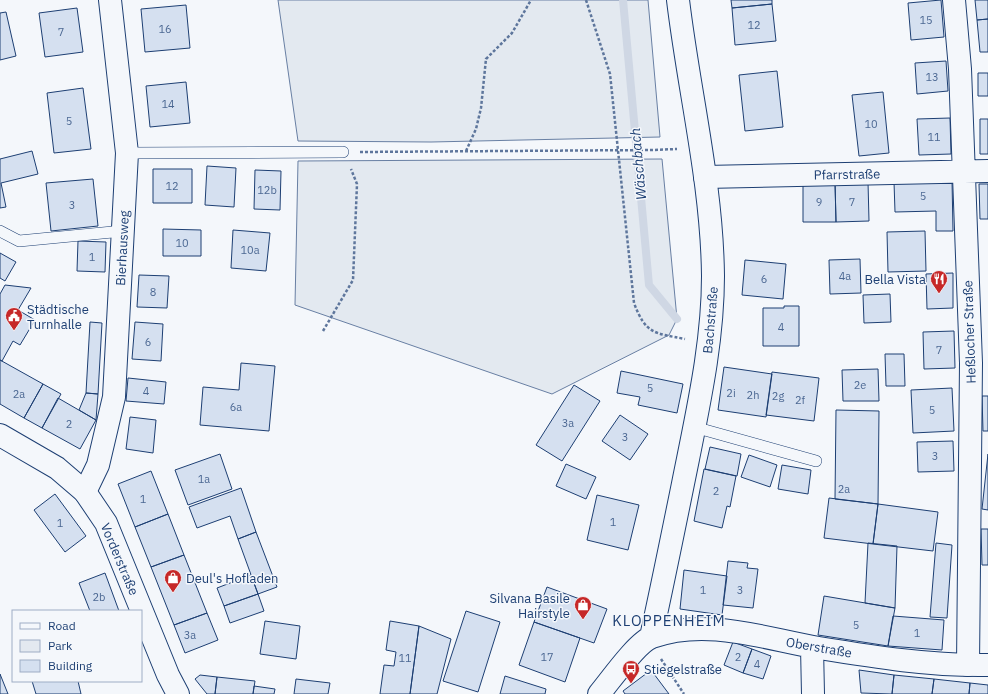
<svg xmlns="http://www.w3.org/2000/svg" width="988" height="694" font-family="'IBM Plex Sans',sans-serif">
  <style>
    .green { fill: #e3e9f0; stroke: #687fa3 }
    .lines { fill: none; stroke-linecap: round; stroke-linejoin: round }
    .stream { stroke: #cfd7e4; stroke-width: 8 }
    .building { fill: #d5e0f0; stroke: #1d3f73 }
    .lane-casing { stroke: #1d3f73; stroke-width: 12 }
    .street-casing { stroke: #1d3f73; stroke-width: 24 }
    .secondary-casing { stroke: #1d3f73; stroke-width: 24 }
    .path { stroke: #5e769c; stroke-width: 2.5; stroke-dasharray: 3 2; stroke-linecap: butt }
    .lane { stroke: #f4f7fb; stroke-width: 11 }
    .street { stroke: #f4f7fb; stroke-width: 22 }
    .secondary { stroke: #f4f7fb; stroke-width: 22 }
    .labels { text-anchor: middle; stroke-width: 3; stroke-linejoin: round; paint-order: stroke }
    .number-label { font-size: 11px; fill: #4b6792 }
    .street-label { font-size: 13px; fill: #1d3f73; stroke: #f4f7fb }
    .poi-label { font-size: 13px; fill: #1d3f73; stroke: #f4f7fb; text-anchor: start }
    .water-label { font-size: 14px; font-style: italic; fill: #1d3f73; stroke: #f4f7fb }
    .quarter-label { font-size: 15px; letter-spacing: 1px; fill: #1d3f73; stroke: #f4f7fb }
  </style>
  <rect width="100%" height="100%" fill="#f4f7fb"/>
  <path class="green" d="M278,0H648L660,137L431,142L298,141Z
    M662,159L677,319L669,335L552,394L295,305L298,161Z"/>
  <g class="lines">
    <path class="stream" d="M623,0L649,285L677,319"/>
  </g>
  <path class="building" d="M731,0H772V4L732,8Z
    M941,0L944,37L911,40L908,3Z
    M975,0H988V19L977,20Z
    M772,4L776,41L735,45L732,8Z
    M186,5L190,48L145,52L141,9Z
    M77,8L83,52L45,57L39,13Z
    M6,12L16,56L0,60V13Z
    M988,19V52H980L977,20Z
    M946,61L948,91L917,94L915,63Z
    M777,71L783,127L745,131L739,75Z
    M978,73H988V96H978Z
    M186,82L190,123L150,127L146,86Z
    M83,88L91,149L54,153L47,93Z
    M883,92L889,153L859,156L852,95Z
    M950,118L951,154L919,155L917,119Z
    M980,119H988V154H980Z
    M32,151L38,174L1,183L6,207L0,208V159Z
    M207,166L236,168L234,207L205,205Z
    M153,169H192V203H153Z
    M255,170L281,171L280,210L254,209Z
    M93,179L98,226L51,231L46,183Z
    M952,180L953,231H936V211L895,212L894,182Z
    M835,182L836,222H803V183Z
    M835,182H868L869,221L836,222Z
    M979,184H988V219H980Z
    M163,229L201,230V256H163Z
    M233,230L270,233L266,271L231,268Z
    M925,231L926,271L888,272L887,232Z
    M78,241L106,242L105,272L77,271Z
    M0,253L16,262L5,281L0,278Z
    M860,259L861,293L830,294L829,260Z
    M745,260L786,264L783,299L742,295Z
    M953,273V308L927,309L926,274Z
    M139,275L169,276L167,308L137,307Z
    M5,285L31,288L18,310L35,320L20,345L13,341L2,361L0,360V294Z
    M890,294L891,322L864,323L863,295Z
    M784,306H799V346H763V308H784Z
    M90,322L102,323L98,394L86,393Z
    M135,322L163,324L161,361L132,359Z
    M954,331L955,368L924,369L923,332Z
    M885,354H904L905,386H886Z
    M0,360L43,384L24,418L0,404Z
    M241,363L275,366L269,431L200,425L203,387L239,390Z
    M724,367L772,374L766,417L718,410Z
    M878,369L879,401H843L842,370Z
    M621,371L683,384L677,413L638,405L640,397L617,393Z
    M772,372L819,378L814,421L766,415Z
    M128,378L166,382L164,404L126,401Z
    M43,384L61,394L42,428L24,418Z
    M574,385L600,401L562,461L536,445Z
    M952,388L954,431L913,433L911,390Z
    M86,393L98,394L96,420L79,410Z
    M982,396H988V431H983Z
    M58,398L96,420L80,449L42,428Z
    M836,410L879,411L878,504L835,499Z
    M620,415L648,434L630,460L602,441Z
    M130,417L156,420L153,453L126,449Z
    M953,441L954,471L918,472L917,442Z
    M710,447L741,454L737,476L705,469Z
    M220,454L232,489L188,505L175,470Z
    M988,454V510L982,509Z
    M749,455L777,465L770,487L741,477Z
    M566,464L596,477L586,499L556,486Z
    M782,465L811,470L808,494L778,489Z
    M704,469L736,476L730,507L727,506L722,528L694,521Z
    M151,471L168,514L135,527L118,484Z
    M241,488L256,532L238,539L230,516L197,528L189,507Z
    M55,494L86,536L65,552L34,510Z
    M597,495L639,505L628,550L587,540Z
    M829,498L878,504L873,544L824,538Z
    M878,504L938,512L933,551L873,544Z
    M168,514L184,555L151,567L135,527Z
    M981,529H988V565H982Z
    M256,532L277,587L258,594L238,539Z
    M868,543L897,546L895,608L865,603Z
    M936,543L952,545L947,618L930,617Z
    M184,555L207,613L174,625L151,567Z
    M728,561L748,563L747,568L758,569L753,608L723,605Z
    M684,570L727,576L722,615L680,609Z
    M105,573L119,611H90L79,583Z
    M251,575L258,594L224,606L217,588Z
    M547,587L607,609L594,643L534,622Z
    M258,594L264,611L230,623L224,606Z
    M824,596L895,608L888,646L818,635Z
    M466,611L500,622L478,692L443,681Z
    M207,613L218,640L185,653L174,625Z
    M893,616L944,620L942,650L888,646Z
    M265,621L300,626L296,659L260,654Z
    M390,621L419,626L410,694H380L384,665L394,666L396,652L386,650Z
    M534,622L580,638L565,682L519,665Z
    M419,626L451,639L437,694H410Z
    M733,642L752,649L743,673L724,665Z
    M752,649L771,656L763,679L743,673Z
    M651,670L669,694H625L623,691Z
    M859,670L894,675L892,694L861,693Z
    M0,674L8,694H0Z
    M200,675L217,677L215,694H207L195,679Z
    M894,675L934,679L932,694H892Z
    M505,676L546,689L545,694H500Z
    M217,677L255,681L253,694H215Z
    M296,679L330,683L328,694H294Z
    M934,679L970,683L969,694H932Z
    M32,681H78L81,694H36Z
    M970,683L988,685V694H969Z
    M254,686L275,689L274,694H253Z"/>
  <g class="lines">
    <defs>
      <path id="lane" d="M127,153L343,152
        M0,231L19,241L123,231
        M694,427L816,461"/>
      <path id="street" d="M954,0L960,69L971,363L968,665
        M705,177L988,171
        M85,492L98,465L114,397L127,153L110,0"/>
      <path id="secondary" d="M0,435L57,468L85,492L106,523L168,675L178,694
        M651,637C664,578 676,518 688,459C700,399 713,338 713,276C712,183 689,92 678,0
        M812,647L813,694
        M599,694C610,681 637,642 652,637C707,617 765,639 819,648C875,657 931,666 988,665"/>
    </defs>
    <use href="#lane" class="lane-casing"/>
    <use href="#street" class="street-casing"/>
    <use href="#secondary" class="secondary-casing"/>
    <path class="path" d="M586,0L610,74L634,303C646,335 655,333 685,339
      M466,151L476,129L481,108L486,59L512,33L531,0
      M360,152L652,150L677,149
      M323,331L353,280L357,184L351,169
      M661,659L684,694"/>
    <use href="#lane" class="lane"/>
    <use href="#street" class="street"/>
    <use href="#secondary" class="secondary"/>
  </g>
  <defs>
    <symbol id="restaurant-pin" viewBox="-11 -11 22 30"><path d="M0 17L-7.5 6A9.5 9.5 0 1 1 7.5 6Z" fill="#c62828" stroke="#f4f7fb"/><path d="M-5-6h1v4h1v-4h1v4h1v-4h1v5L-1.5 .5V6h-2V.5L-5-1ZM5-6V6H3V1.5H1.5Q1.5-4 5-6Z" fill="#fff"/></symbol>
    <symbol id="civic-pin" viewBox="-11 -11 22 30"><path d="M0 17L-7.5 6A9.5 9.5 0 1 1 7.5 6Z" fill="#c62828" stroke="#f4f7fb"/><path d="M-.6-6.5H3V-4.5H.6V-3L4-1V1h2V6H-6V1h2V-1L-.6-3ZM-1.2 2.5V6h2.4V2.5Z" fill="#fff"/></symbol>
    <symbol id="shop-pin" viewBox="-11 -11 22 30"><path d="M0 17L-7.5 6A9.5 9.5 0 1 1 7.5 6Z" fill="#c62828" stroke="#f4f7fb"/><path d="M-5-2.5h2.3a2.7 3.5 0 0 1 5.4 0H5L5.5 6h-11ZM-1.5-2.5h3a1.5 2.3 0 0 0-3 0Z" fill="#fff"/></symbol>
    <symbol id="bus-pin" viewBox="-11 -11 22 30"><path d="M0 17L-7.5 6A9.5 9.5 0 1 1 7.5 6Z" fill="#c62828" stroke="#f4f7fb"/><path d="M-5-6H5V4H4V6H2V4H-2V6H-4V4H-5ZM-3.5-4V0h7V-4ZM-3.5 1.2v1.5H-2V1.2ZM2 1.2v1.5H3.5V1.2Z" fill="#fff"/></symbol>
  </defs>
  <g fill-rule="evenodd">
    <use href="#restaurant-pin" x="929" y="269" width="20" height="27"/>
    <use href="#civic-pin" x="4" y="306" width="20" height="27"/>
    <use href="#shop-pin" x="163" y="568" width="20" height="27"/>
    <use href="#shop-pin" x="573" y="595" width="20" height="27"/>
    <use href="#bus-pin" x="621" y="659" width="20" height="27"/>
  </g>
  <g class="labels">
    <g class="number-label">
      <text x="926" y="24">15</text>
      <text x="754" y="29">12</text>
      <text x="165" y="33">16</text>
      <text x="61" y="36">7</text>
      <text x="932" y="81">13</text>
      <text x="168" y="108">14</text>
      <text x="69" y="125">5</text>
      <text x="871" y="128">10</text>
      <text x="934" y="141">11</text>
      <text x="172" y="190">12</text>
      <text x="267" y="194">12b</text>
      <text x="923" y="200">5</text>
      <text x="819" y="206">9</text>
      <text x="852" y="206">7</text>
      <text x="72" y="209">3</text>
      <text x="182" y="247">10</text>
      <text x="250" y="254">10a</text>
      <text x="92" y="261">1</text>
      <text x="845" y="280">4a</text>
      <text x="764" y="283">6</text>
      <text x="153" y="296">8</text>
      <text x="781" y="331">4</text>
      <text x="148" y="346">6</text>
      <text x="939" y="354">7</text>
      <text x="860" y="389">2e</text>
      <text x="650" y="392">5</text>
      <text x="146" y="395">4</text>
      <text x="731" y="397">2i</text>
      <text x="19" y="398">2a</text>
      <text x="753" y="399">2h</text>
      <text x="778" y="400">2g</text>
      <text x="800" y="404">2f</text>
      <text x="236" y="411">6a</text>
      <text x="932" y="414">5</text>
      <text x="568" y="427">3a</text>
      <text x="69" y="428">2</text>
      <text x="625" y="441">3</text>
      <text x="935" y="460">3</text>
      <text x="204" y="483">1a</text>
      <text x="844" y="493">2a</text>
      <text x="716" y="495">2</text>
      <text x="143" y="503">1</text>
      <text x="613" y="526">1</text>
      <text x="60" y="527">1</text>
      <text x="703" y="594">1</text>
      <text x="740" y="594">3</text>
      <text x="99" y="601">2b</text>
      <text x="856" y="629">5</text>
      <text x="917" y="637">1</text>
      <text x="190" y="639">3a</text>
      <text x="547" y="661">17</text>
      <text x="738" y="661">2</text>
      <text x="405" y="662">11</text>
      <text x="757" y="668">4</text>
    </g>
    <g class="street-label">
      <text transform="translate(847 174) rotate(-1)" y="5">Pfarrstraße</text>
      <text transform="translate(122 248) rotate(-87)" y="5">Bierhausweg</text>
      <text transform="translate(710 320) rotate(-85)" y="5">Bachstraße</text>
      <text transform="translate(969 332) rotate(-92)" y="5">Heßlocher Straße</text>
      <text transform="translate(120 559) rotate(67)" y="5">Vorderstraße</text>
      <text transform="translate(819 647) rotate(10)" y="5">Oberstraße</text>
    </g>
    <g class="poi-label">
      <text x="926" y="284" text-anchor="end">Bella Vista</text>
      <text x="27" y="314">Städtische<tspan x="27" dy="15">Turnhalle</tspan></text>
      <text x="186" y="583">Deul's Hofladen</text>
      <text x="570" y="603" text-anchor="end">Silvana Basile<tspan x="570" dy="15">Hairstyle</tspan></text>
      <text x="644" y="674">Stiegelstraße</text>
    </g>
    <g class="water-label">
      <text transform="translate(638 164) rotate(-95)" y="5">Wäschbach</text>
    </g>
    <g class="quarter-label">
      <text x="669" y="626">KLOPPENHEIM</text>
    </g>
  </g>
  <rect x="12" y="610" width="130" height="72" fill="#f4f7fb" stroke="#9eadc5"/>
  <rect x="20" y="623" width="20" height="6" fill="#f4f7fb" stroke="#9eadc5"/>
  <text x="48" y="630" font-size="12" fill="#1d3f73">Road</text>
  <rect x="20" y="640" width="20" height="12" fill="#e3e9f0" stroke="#9eadc5"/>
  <text x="48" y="650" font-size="12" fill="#1d3f73">Park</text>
  <rect x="20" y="660" width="20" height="12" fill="#d5e0f0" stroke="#9eadc5"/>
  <text x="48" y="670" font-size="12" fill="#1d3f73">Building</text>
</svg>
